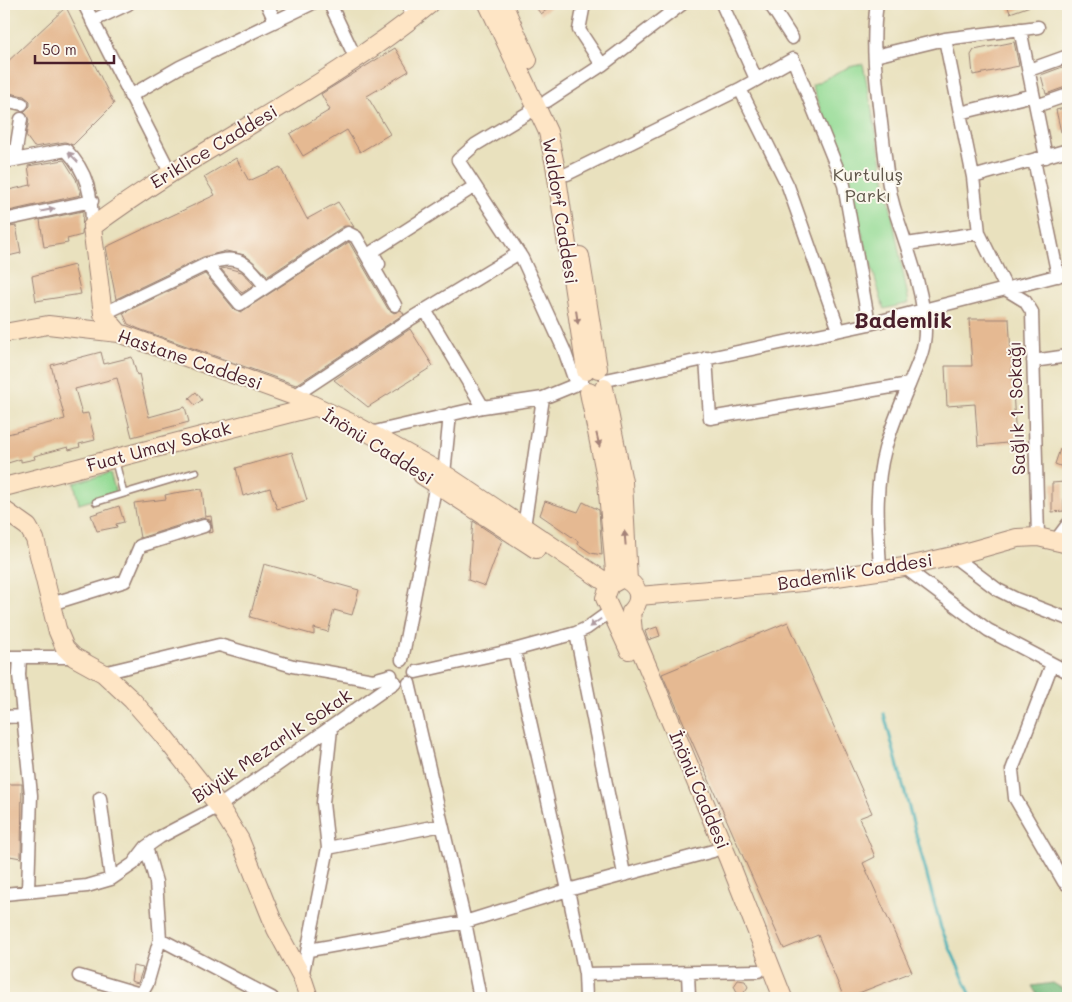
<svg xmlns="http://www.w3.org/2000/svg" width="1072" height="1002" font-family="Mali,sans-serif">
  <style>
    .green { fill: #94db95; stroke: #6f7d60 }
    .forest { fill: #77bb7e; stroke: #606d54 }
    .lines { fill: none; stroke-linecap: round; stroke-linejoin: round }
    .stream { stroke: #39abb2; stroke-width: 3 }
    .building { fill: #e5b992 }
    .lane-casing { stroke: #9a8074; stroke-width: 9 }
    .street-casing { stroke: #9a8074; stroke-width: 15 }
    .secondary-casing { stroke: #9a8074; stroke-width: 20 }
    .lane { stroke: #fff; stroke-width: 6 }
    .street { stroke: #fff; stroke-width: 12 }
    .secondary { stroke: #fee5c5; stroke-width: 18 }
    .oneway { fill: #ae9aa0 }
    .oneway2 { fill: #a48278 }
    .labels { text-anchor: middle; stroke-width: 4; stroke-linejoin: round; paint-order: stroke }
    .street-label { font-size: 18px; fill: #4a1f2b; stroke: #fbf7ec }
    .park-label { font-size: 18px; fill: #60574b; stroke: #fbf7ec }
    .district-label { font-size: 22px; font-weight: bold; fill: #4a1f2b; stroke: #fbf7ec }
  </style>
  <rect width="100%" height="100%" fill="#fbf7ec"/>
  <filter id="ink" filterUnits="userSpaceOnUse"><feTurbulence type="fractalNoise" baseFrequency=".02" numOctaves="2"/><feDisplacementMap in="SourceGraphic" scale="10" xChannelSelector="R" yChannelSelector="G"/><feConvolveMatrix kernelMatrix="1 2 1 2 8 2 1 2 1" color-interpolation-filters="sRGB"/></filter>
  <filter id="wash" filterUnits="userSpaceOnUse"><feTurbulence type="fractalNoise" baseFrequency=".0096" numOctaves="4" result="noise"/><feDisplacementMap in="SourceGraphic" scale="20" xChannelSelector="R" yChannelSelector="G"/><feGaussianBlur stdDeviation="1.12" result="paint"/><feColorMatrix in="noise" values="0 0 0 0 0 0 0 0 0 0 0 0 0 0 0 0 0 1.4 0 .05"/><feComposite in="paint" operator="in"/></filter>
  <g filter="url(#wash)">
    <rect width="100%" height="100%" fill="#e9e1be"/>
    <path class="green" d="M863,64L909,303L884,309L846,178L812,85L849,67Z
      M110,473L116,493L79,504L74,483Z"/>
    <path class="forest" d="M1053,983L1068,992V998H1039L1032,986Z"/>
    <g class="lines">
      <path class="stream" d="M884,714L941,928L972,998"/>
    </g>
    <g id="blocks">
      <path class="building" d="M533,4H555L541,14Z
        M1007,4H1033V5L1010,13Z
        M66,7L114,104L73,145L65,142L34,147L26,136L29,120L24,112L30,106V101L24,96L4,92V65Z
        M1014,42L1019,66L973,75L971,55L974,50Z
        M395,48L409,71L367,96L390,134L360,152L347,130L303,156L290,134L330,110L321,94Z
        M1068,65V86L1046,94L1041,75Z
        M1068,107V130L1061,132L1056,110Z
        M236,158L249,181L280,167L307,219L338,202L354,227L344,226L268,276L245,255L226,251L203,257L116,299L106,247L215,195L204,177Z
        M64,160L76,179L81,195L4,212V191L31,185L28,166Z
        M83,211L82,235L67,239L68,243L44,247L40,220Z
        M16,226L21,253L4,257V228Z
        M349,242L388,309L394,313L401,310L404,314L296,385L139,329L128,324L123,313L205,274L234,309L241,312Z
        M74,265L81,294L36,301L32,276Z
        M227,268L242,272L254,285L242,293L221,269Z
        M969,319H1009L1016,442L978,446L975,404L947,406L945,366H972Z
        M410,329L433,366L368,407L334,380Z
        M101,352L104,364L132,357L137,375L139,374L149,417L185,407L189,422L132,437L117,378L75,389L82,414L88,413L95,440L79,444L80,447L69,450L68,447L34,456L35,459L21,462V459L8,463L4,447V435L65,419L51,365Z
        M196,392L202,400L195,405L189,398Z
        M1060,449L1068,452V469L1055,464Z
        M292,452L307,500L277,509L270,488L243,496L236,468Z
        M1064,482V511L1052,512V483Z
        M202,489L205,517L211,516L213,532L208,533L212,527L210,520L202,518L140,538L134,503L166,499L165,495L174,493Z
        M545,501L578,512L583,502L599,510L602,555L591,553L578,544V541L540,515Z
        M119,506L124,522L116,524L117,527L97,531L91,515Z
        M473,521L502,540L485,586L468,580Z
        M264,564L359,590L352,615L334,610L328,632L314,628V635L250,617Z
        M788,622L872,813L859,818L875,857L863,863L912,972L846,998H844L818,935L784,949L662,674Z
        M657,627L660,636L648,640L645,631Z
        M4,784H22L21,858L4,855Z
        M133,966L143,968L138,983L131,981Z
        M738,980L745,981L748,987L740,998L734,986Z"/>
    </g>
  </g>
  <g filter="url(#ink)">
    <use href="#blocks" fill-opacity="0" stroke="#9a8074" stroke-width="1"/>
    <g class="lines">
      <defs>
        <path id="lane" d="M115,460L123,492
          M96,502L196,472"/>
        <path id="street" d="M84,4L170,172
          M267,4L275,21
          M330,4L356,59
          M407,4L413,17
          M584,4L579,30L602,65
          M722,4L756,79
          M770,4L792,38
          M877,4C870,48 878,95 883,139C886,164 888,190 896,214C908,251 924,291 925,331C925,351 916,367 909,385C900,406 891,428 885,449C874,489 878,529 880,569
          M92,21L128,4
          M1020,29L1046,157
          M945,39L973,177L979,233L1007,290
          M875,56L945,39L1038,27
          M1029,70L1068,56
          M740,89L788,186L839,330
          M130,96L180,67L311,4
          M4,100L22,104
          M547,101L602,65L682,4
          M1036,106L1068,95
          M538,107L475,145L458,160L522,258L564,350L576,384
          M960,113L1033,95
          M4,153L16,150L21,119
          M1034,160L1058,276
          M4,162L66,150C88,172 92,196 92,227
          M567,174L740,89L793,59L844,185L869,324
          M973,177L1068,150
          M4,220L92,201
          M907,244L979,233
          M207,264C239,253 246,262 265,286
          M379,264L372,252L475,186
          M1007,290L1025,301L1032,312L1038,537
          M425,310L483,407
          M103,314L207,264L240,304L348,233L356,237L395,305
          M706,358L710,418L909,384
          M1033,361L1068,356
          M606,380L869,324L1068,273
          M294,396L412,318L519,253
          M370,433L483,407L543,398L582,382
          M444,474L450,414
          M524,527L543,398
          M1056,540L1068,524
          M953,556L998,590L1016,599L1068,619
          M904,567L988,630L1068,672
          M51,604L125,581L140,546L204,526
          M576,633L624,874
          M514,650L568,890L585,974L586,998
          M4,657H74
          M20,657L19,675L31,795L28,890
          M402,660L436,483
          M1052,664L1012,770L1015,798L1064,882L1068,885
          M416,672L514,650L576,633L587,628L612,610
          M103,673L219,645L293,666L373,680L391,675
          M409,683L465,922L480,998
          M4,717L23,716
          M100,798L111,879
          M328,848L442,825
          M4,894L87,886L111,879L133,864L146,847L160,837L219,806L395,682
          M160,939L272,998
          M309,950L465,922L568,890L713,851
          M688,973L689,998
          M585,974L759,971
          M79,976L140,994
          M302,977L328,848L323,803L331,729
          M139,998L147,984L160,939L156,882L146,847"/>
        <path id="secondary" d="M488,4L548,132L555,165L586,371
          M503,4L528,60
          M580,256L598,369
          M4,333L48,325L119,333L294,396L355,425L449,477L610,585
          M119,333L103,314L92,227C200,146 325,91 430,4
          M604,388L623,482L628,581C641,589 641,602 631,612L633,632L728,858L783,998
          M589,392L607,482L615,571L610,585
          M422,475L536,549
          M4,487L314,407
          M4,510L28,527L35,539L57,629L65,648L74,657L103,673L132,700L162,734L219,806L240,840L276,929L302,977L309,998
          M619,580L610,585L605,598L629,650
          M639,596L803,582L904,567L953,556L1017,538L1038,537L1068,544"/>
      </defs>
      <use href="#lane" class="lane-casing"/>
      <use href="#street" class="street-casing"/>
      <use href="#secondary" class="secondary-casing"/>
      <use href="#lane" class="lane"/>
      <use href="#street" class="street"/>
      <use href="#secondary" class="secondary"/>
    </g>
    <defs><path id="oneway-solid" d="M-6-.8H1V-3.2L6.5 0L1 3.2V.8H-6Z" transform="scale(1.25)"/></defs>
    <g class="oneway">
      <use href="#oneway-solid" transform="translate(73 157) rotate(-134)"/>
      <use href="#oneway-solid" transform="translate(48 210) rotate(-12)"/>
      <use href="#oneway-solid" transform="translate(595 623) rotate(145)"/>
    </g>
    <g class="oneway2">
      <use href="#oneway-solid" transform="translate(577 317) rotate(82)"/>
      <use href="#oneway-solid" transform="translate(598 440) rotate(77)"/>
      <use href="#oneway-solid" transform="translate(625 538) rotate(-95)"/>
    </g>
  </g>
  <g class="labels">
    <g class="street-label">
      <text transform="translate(214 147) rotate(-31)" y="6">Eriklice Caddesi</text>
      <text transform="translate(560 211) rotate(81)" y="6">Waldorf Caddesi</text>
      <text transform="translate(190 360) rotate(19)" y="6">Hastane Caddesi</text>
      <text transform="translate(1017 408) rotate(-92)" y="6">Sağlık 1. Sokağı</text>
      <text transform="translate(159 447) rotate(-15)" y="6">Fuat Umay Sokak</text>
      <text transform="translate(378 447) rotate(32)" y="6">İnönü Caddesi</text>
      <text transform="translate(855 572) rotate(-9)" y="6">Bademlik Caddesi</text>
      <text transform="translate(272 746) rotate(-34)" y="6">Büyük Mezarlık Sokak</text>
      <text transform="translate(699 790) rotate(67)" y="6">İnönü Caddesi</text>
    </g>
    <g class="park-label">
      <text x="868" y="181">Kurtuluş<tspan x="868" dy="21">Parkı</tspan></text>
    </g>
    <g class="district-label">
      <text x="903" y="328">Bademlik</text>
    </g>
  </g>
  <rect width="1072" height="1002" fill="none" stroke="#fbf7ec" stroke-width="20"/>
  <path d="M35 55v8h79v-8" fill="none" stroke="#4a1f2b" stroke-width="2.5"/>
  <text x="42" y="55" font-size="15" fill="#4a1f2b" stroke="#fbf7ec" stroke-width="4" paint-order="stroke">50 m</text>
</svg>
